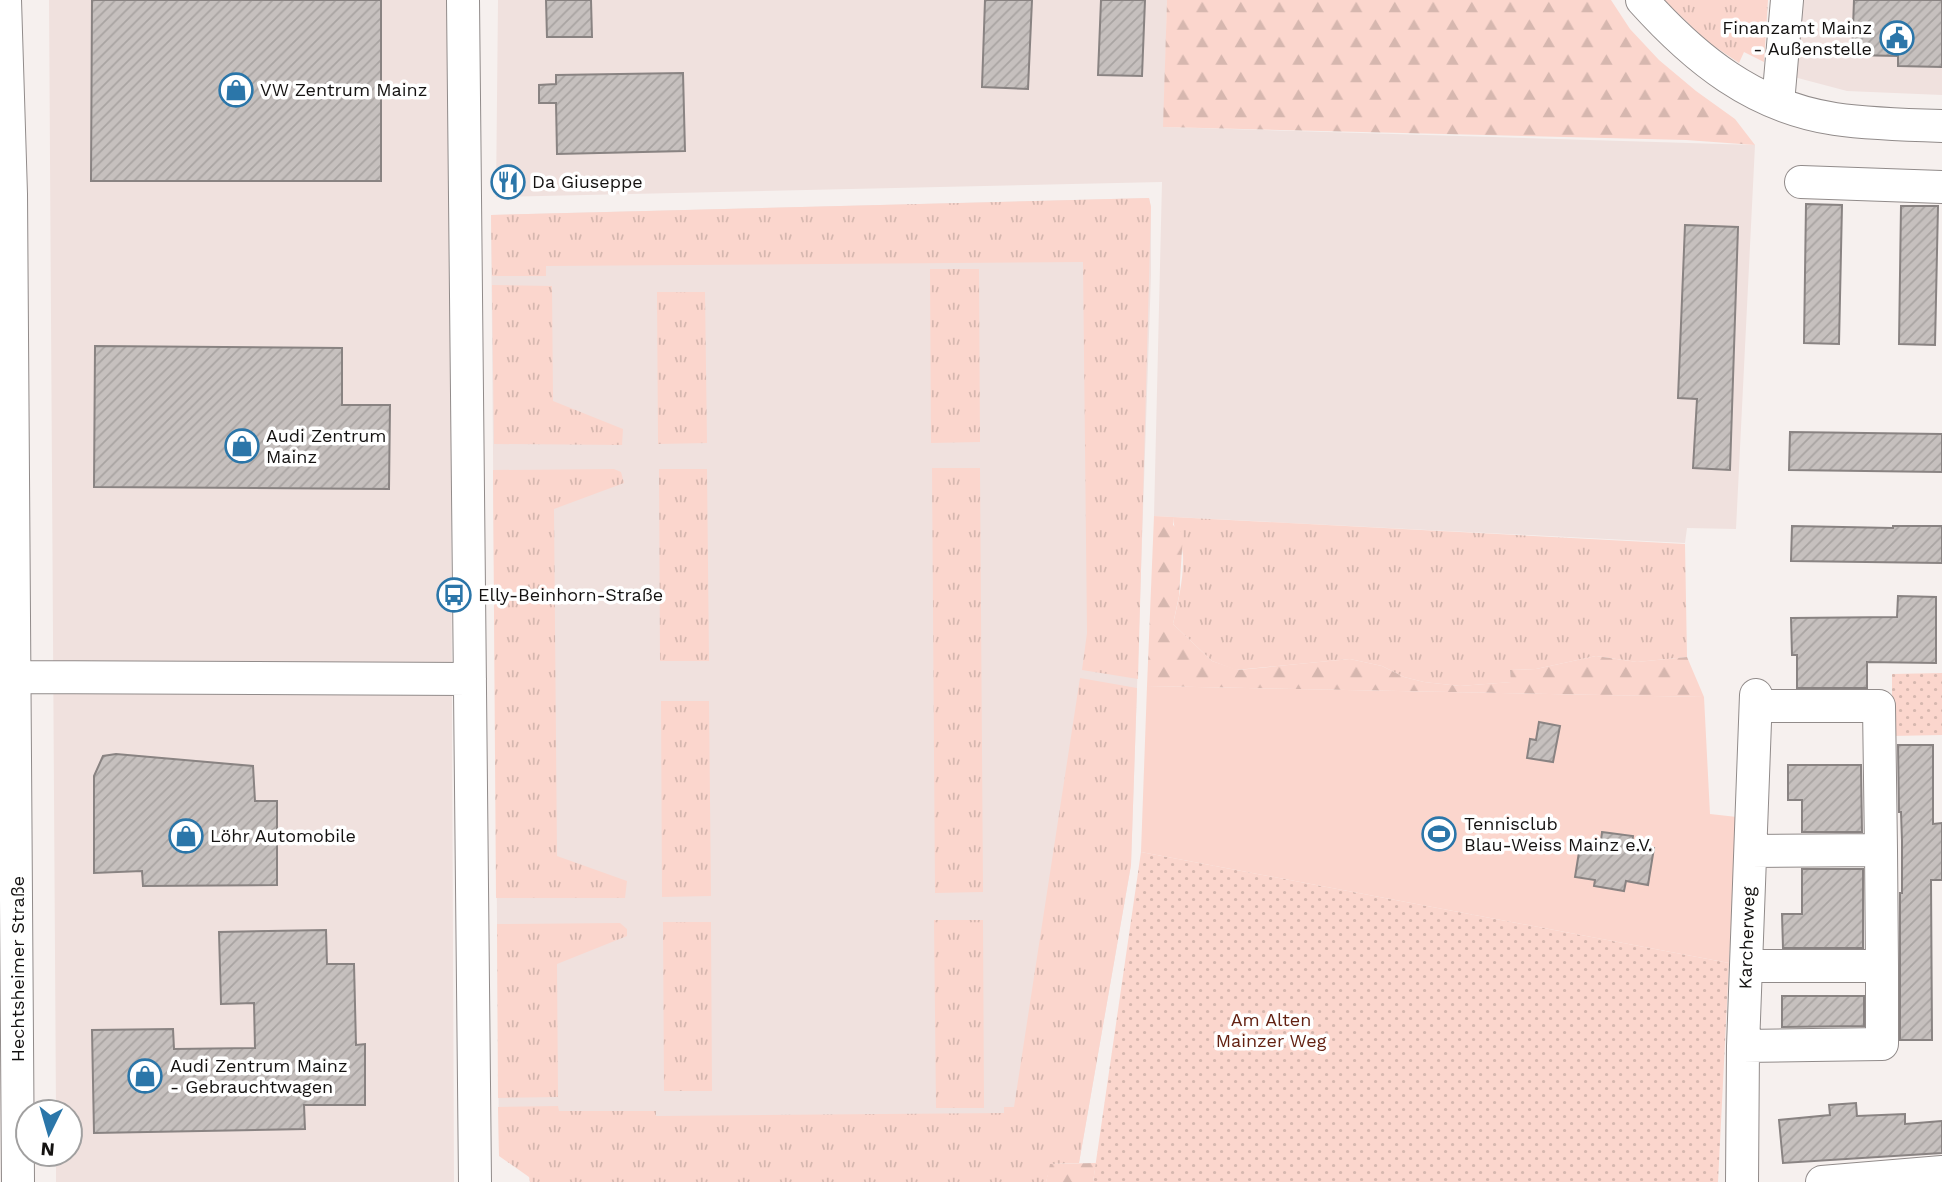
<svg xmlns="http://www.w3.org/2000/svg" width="1942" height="1182" font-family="'Work Sans',sans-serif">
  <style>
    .built { fill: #f0e1de }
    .grass { fill: url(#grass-tufts) }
    .forest { fill: url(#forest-firs) }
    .park { fill: url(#park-dots) }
    .pitch { fill: #fbd6cd }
    .building { fill: url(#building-hatch); stroke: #898382; stroke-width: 2 }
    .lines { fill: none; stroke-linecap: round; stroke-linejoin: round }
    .minor-casing { stroke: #918b8a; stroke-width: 34 }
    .minor { stroke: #fff; stroke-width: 32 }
    .labels { text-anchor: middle; stroke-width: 7; stroke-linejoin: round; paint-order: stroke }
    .poi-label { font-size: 18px; fill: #141211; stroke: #fff; text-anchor: start }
    .street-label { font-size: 18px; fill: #141211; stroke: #fff }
    .park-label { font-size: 18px; fill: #632112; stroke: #fff }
  </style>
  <defs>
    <pattern id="grass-tufts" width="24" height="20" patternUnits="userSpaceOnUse" patternTransform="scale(1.75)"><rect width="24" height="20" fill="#fbd6cd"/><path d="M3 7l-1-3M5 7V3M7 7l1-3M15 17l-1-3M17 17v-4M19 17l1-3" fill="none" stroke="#d6b7af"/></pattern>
    <pattern id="forest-firs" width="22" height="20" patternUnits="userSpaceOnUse" patternTransform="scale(1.75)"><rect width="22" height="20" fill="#fbd6cd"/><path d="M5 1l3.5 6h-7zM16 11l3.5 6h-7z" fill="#d6b7af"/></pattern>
    <pattern id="park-dots" width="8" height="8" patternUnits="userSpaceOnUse" patternTransform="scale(1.75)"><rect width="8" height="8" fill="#fbd6cd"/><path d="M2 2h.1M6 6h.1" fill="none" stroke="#d6b7af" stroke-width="1.8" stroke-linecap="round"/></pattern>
    <pattern id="building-hatch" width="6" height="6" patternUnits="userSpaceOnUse" patternTransform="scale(1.75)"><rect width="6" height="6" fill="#c6c0be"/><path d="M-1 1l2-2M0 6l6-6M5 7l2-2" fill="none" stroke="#a9a4a2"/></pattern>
  </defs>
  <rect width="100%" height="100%" fill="#f6f0ee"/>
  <path class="built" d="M49,0H449L454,1182H56V1154H70V1112H56Z
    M498,0H1167L1164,127L1755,145L1736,529L1687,528L1685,543L1154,516L1162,182L496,197Z
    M1799,0H1942V95L1847,91L1794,77Z
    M1149,198L1151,207V275L1131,865L1079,1163L499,1156L491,215Z"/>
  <path class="grass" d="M1664,0H1768L1764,62L1744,52L1739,63L1708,42Z
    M1149,198L1151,207L1138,679L1082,670L1087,633L1083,262L546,266V276H492L491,215Z
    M930,269H979L980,442L931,443Z
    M492,285L552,286L553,401L623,429L622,445L494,444Z
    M657,292H705L707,443L658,444Z
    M932,468H980L983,892L935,893Z
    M614,469L621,472L624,483L554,509L557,856L627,881L625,898H496L493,470Z
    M659,469H707L709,661H660Z
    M1173,517L1685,544L1687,657L1637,662L1596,656L1536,669L1510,670L1512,682L1460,686L1424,682L1404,677L1382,666L1350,659L1236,670L1212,661L1173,624C1178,602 1184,578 1183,555C1182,542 1173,530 1173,517Z
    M1080,678L1137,688L1131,865L1079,1163L1051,1164L1046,1182H530L529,1177L499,1156L498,1107L558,1106L559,1111H656V1116L1004,1113V1107H1014Z
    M661,701H709L711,896L662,897Z
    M934,920H983L984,1108H936Z
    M663,922H711L712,1091H664Z
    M620,923L627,929V936L557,964L558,1097L498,1098L497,924Z"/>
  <path class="forest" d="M1167,0H1611L1630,29L1659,60L1696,91L1735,119L1755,145L1686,140L1163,127Z
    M1154,516L1173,517V525L1183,534L1179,596L1173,624L1212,661L1238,670L1350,659L1382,666L1404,677L1424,682L1460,686L1511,682L1510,670L1536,669L1596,656L1637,662L1687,657L1704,697L1147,686Z
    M1096,1163L1093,1182H1046L1050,1164Z"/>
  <path class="park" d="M1942,673V735L1892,736V674Z
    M1141,852L1729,963L1718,1182H1093Z"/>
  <path class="pitch" d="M1147,686L1704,697L1710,814L1737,817L1729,963L1141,852Z"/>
  <path class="building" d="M92,0H381V181H91Z
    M546,0H591L592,37H547Z
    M985,0H1032L1028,89L982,87Z
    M1101,0H1145L1142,76L1098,75Z
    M1854,0H1942V67L1898,66V56L1852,55Z
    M683,73L685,151L557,154L556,103H539V85L556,84V75Z
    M1806,204L1842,205L1839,344L1804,343Z
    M1901,206H1938L1935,345L1899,344Z
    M1685,225L1738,227L1730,470L1693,468L1697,399L1678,398Z
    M95,346L342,348V405H390L389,489L94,487Z
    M1790,432L1942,434V472L1789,470Z
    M1792,526L1893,528V526H1942V563L1791,561Z
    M1898,596L1936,597V663L1867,662V688H1797V655H1792L1791,618L1897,617Z
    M1539,722L1560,726L1553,762L1527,758L1530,739L1536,740Z
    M1898,745H1933V824L1942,823V880H1931L1932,1040H1900V893H1902V841L1901,812H1899Z
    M116,754L253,766L255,801H277V885L143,886L142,871L94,873V776L103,756Z
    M1788,765H1861L1862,832H1802V800H1788Z
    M1602,832L1633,836L1632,844L1654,848L1648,885L1626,881L1624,891L1594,886L1595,880L1575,877L1580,846L1600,849Z
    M1802,869H1863V948H1783L1782,914H1802Z
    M326,930L327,964H354L356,1045L365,1044V1105H304L305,1129L94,1133L92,1030L173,1029L174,1049L255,1048L254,1003L221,1004L219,932Z
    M1782,996H1864V1026L1782,1027Z
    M1856,1103L1857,1116L1905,1114V1124L1942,1121V1153L1783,1163L1779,1120L1830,1115L1829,1105Z"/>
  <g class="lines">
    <defs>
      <path id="minor" d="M5,0L11,194L18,1182
        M463,0L475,1182
        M1642,0C1695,59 1754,107 1835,119C1870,124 1906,125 1942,126
        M1778,103L1787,0
        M1801,182L1942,187
        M13,677L470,679
        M1756,706H1879L1881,850
        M1746,966H1882L1881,850L1751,851
        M1743,1046L1882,1044V966
        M1742,1182L1743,1046L1756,695
        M1822,1182L1942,1172"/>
    </defs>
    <use href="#minor" class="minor-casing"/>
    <use href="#minor" class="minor"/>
  </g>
  <defs>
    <symbol id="civic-ring" viewBox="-11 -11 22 22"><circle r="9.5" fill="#fff" stroke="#2b76a9" stroke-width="1.5"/><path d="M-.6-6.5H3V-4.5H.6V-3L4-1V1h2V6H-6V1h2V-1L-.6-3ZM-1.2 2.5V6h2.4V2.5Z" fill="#2b76a9"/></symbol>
    <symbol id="shop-ring" viewBox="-11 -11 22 22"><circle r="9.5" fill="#fff" stroke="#2b76a9" stroke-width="1.5"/><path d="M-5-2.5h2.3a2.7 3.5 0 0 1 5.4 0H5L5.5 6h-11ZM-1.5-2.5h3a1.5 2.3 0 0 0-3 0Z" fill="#2b76a9"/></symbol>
    <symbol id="restaurant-ring" viewBox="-11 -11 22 22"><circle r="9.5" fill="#fff" stroke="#2b76a9" stroke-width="1.5"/><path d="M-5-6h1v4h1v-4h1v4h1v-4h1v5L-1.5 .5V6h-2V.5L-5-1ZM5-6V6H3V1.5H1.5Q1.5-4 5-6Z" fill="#2b76a9"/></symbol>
    <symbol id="bus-ring" viewBox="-11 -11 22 22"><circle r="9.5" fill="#fff" stroke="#2b76a9" stroke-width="1.5"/><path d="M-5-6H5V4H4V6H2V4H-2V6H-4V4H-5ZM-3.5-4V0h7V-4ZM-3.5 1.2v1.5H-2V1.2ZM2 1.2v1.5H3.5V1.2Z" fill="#2b76a9"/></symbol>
    <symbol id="stadium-ring" viewBox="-11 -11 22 22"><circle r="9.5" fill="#fff" stroke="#2b76a9" stroke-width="1.5"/><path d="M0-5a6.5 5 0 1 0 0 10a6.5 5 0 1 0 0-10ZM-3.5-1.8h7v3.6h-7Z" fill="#2b76a9"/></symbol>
  </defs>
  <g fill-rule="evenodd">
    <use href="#civic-ring" x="1878" y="19" width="38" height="38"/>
    <use href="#shop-ring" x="217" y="71" width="38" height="38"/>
    <use href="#restaurant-ring" x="489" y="163" width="38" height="38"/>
    <use href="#shop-ring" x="223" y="427" width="38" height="38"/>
    <use href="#bus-ring" x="435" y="576" width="38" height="38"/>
    <use href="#stadium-ring" x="1420" y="815" width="38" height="38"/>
    <use href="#shop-ring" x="167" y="817" width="38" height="38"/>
    <use href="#shop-ring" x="126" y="1057" width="38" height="38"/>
  </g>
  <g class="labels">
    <g class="poi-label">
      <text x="1872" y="34" text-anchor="end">Finanzamt Mainz<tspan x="1872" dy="21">- Außenstelle</tspan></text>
      <text x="260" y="96">VW Zentrum Mainz</text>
      <text x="532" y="188">Da Giuseppe</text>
      <text x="266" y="442">Audi Zentrum<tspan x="266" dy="21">Mainz</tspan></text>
      <text x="478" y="601">Elly-Beinhorn-Straße</text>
      <text x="1464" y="830">Tennisclub<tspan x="1464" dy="21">Blau-Weiss Mainz e.V.</tspan></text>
      <text x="210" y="842">Löhr Automobile</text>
      <text x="170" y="1072">Audi Zentrum Mainz<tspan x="170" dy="21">- Gebrauchtwagen</tspan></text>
    </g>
    <g class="street-label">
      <text transform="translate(1747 938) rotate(-88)" y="6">Karcherweg</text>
      <text transform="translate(18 969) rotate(-90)" y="6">Hechtsheimer Straße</text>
    </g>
    <g class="park-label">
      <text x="1271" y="1026">Am Alten<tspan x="1271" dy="21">Mainzer Weg</tspan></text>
    </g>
  </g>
  <g transform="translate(49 1133) rotate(185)"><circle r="33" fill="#ffffff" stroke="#a1a0a0" stroke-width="2"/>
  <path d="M0-5L12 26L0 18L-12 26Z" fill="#2b76a9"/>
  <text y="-10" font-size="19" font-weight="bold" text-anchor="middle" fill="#141211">N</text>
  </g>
</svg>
